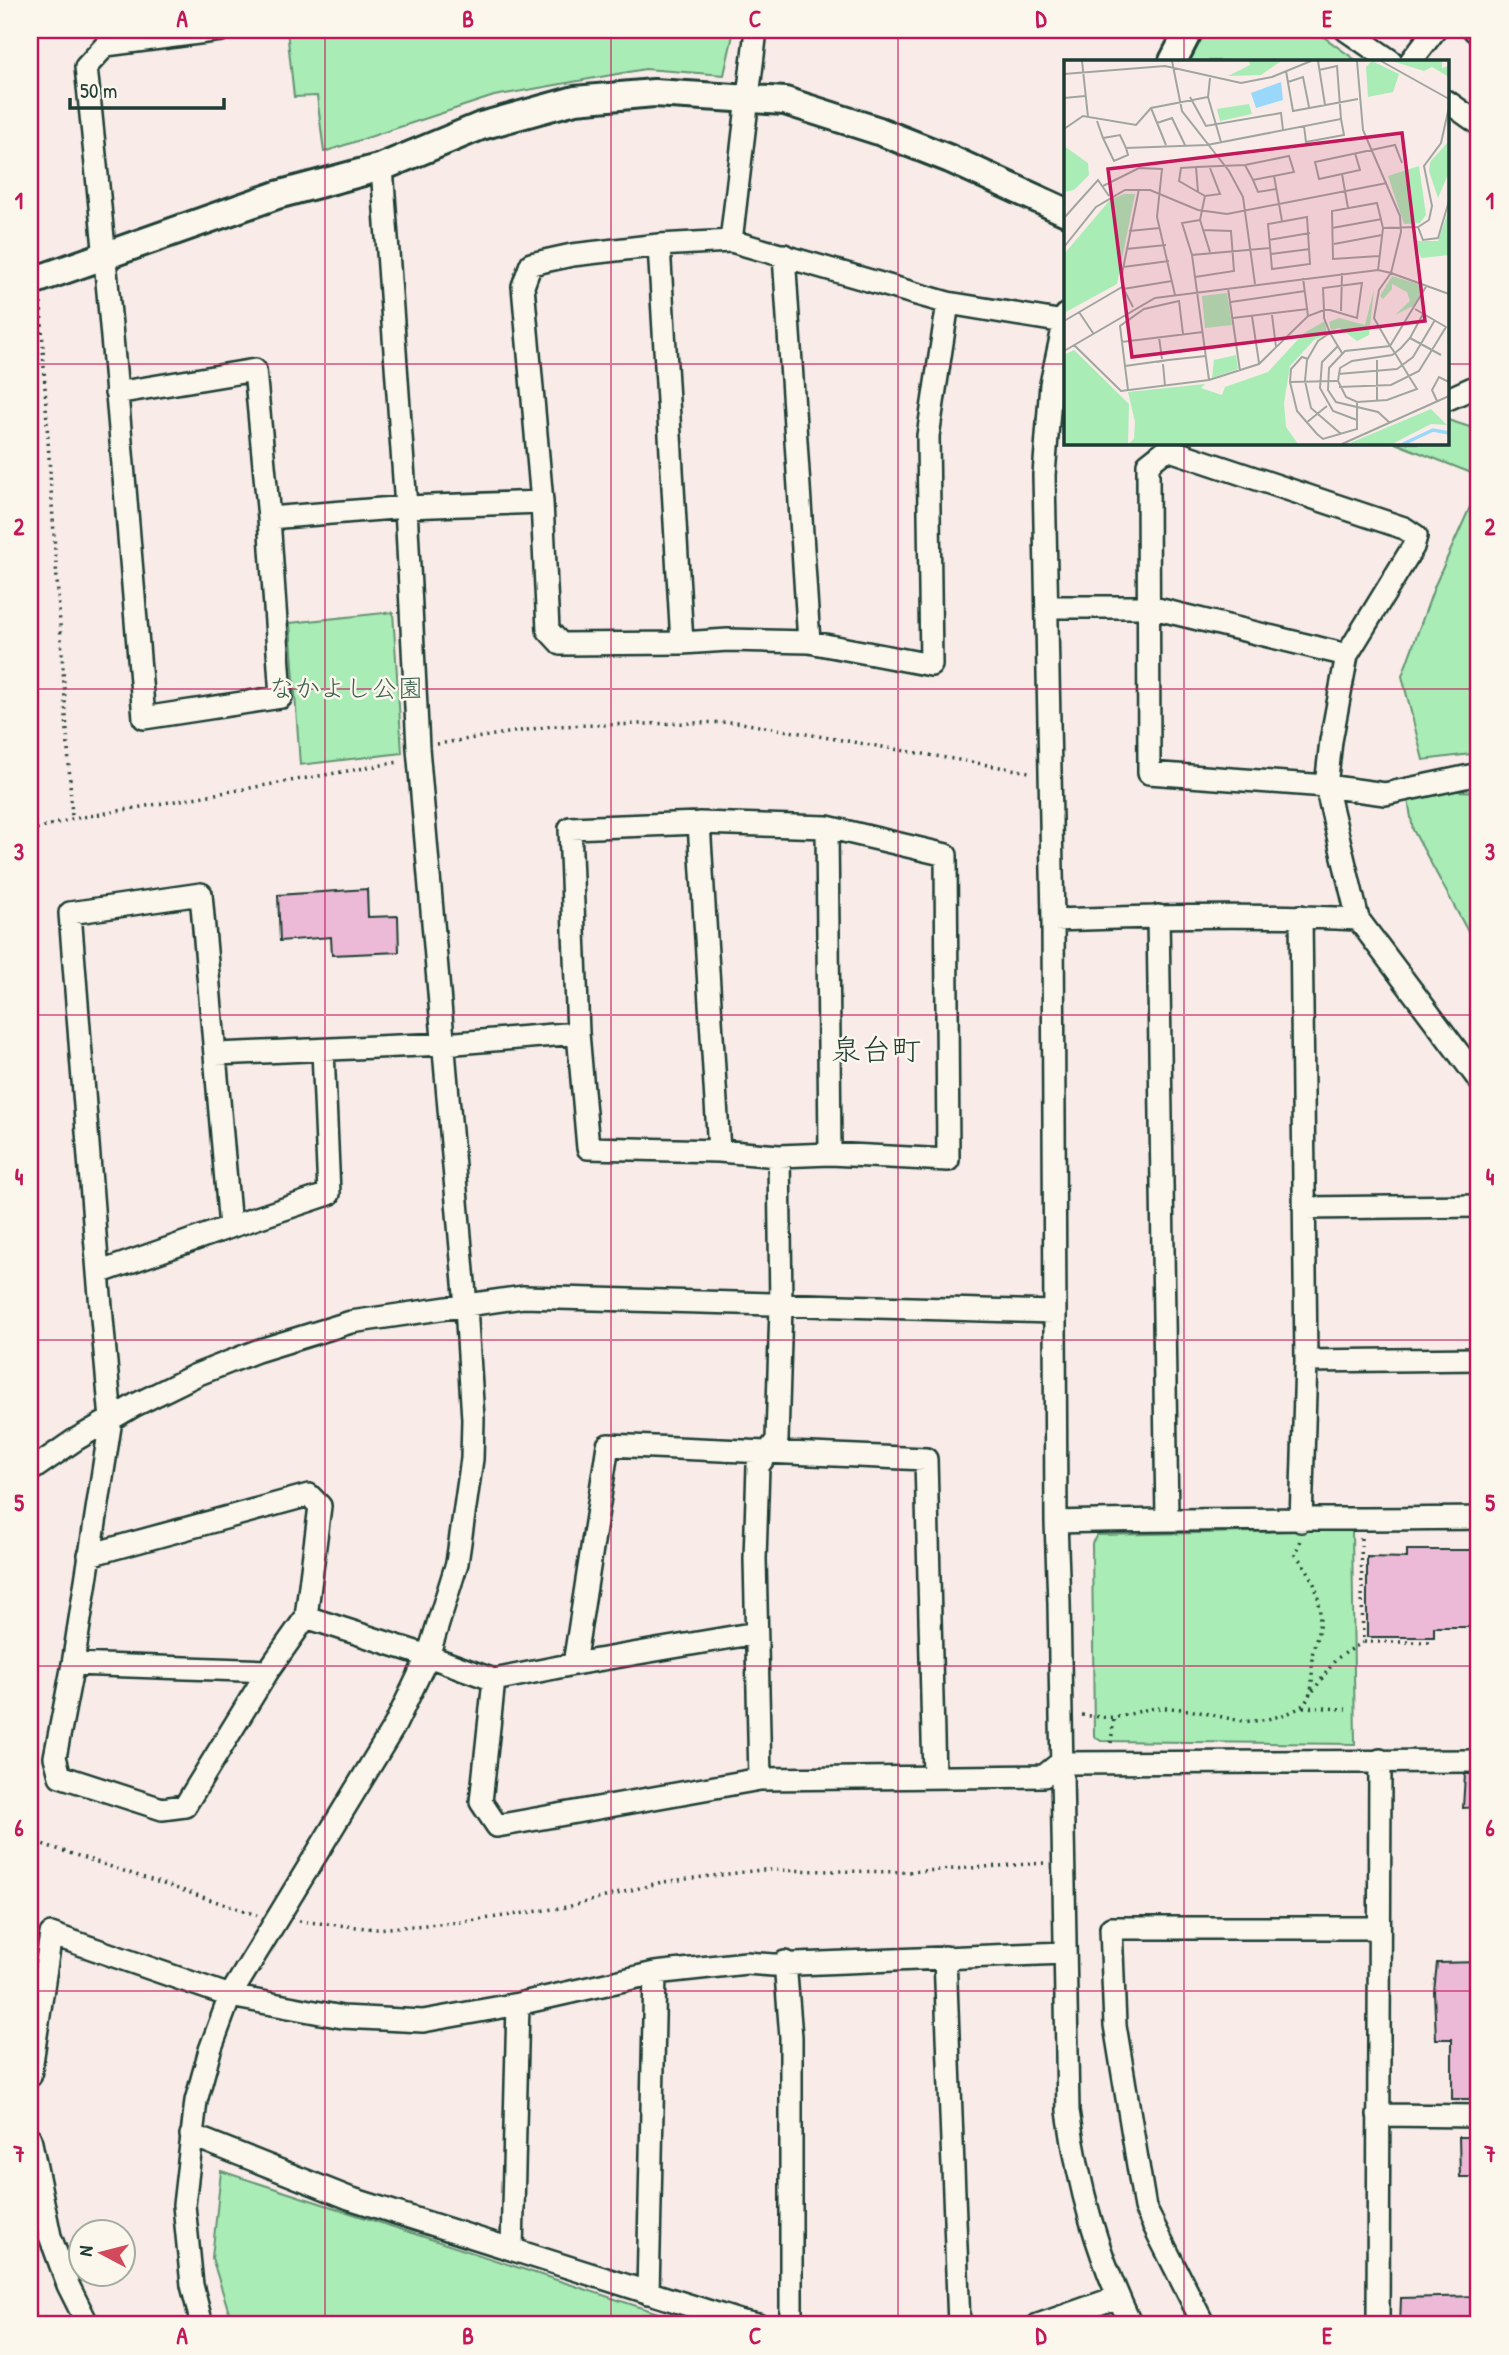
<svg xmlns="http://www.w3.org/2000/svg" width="1509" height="2355" font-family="'Patrick Hand','Klee One',sans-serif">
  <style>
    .green { fill: #aaecb5; stroke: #649474; stroke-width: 2 }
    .building { fill: #ecb9d6; stroke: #1f3d34; stroke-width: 2 }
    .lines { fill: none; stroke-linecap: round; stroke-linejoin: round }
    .minor-casing { stroke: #1f3d34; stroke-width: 26 }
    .major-casing { stroke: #1f3d34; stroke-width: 32 }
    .path { stroke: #1f3d34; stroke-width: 3.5; stroke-dasharray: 2 5; stroke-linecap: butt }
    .minor { stroke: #fbf7ec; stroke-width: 21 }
    .major { stroke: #fbf7ec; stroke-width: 26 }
    .grid { fill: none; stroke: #c2185b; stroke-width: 2; stroke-opacity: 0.55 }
    .labels { text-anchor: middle; stroke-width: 5; stroke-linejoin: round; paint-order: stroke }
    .park-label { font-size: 26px; fill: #3b604e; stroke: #fbf7ec }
    .quarter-label { font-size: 30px; fill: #1f3d34; stroke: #fbf7ec }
    .inset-river { fill: none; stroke: #99d8fa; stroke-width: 3.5 }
    .inset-road { fill: none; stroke: #a1a5a0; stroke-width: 2 }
    .view { fill: #c2185b; fill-opacity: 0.15; stroke: #c2185b; stroke-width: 3.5 }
    .inset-edge { fill: none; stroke: #1f3d34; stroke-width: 3.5 }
    .neatline { fill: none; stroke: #c2185b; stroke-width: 2.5 }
    .grid-label { font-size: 23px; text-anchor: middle; font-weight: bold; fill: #c2185b }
  </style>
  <rect width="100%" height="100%" fill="#f8ebe8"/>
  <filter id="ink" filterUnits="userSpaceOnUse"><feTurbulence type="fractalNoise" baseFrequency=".0143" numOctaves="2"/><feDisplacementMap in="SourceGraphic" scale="14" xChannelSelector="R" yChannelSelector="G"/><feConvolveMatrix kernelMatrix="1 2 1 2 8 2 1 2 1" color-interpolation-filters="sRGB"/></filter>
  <g filter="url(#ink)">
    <path class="green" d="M287,30H734L724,75L645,69L494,96L324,152L317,96L294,97Z
      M1206,30H1314L1357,61H1190Z
      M1448,420L1479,430V476L1395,443H1448Z
      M1479,487V753L1423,760L1402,676L1435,585Z
      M393,612L402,753L300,765L290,623Z
      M1415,789L1479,792V952L1413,830L1407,793Z
      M1352,1530L1355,1744L1101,1741L1094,1736L1092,1543L1097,1535Z
      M221,2171L695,2325H233L212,2258Z"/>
    <path class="building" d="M367,889L368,917L398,916L399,952L332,955L331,937L280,941L278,895Z
      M1407,1550H1479V1615H1473V1627H1434V1637H1367V1557L1407,1558Z
      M1465,1774H1479V1807L1463,1808Z
      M1479,1962V2099H1452V2039H1436L1434,1992L1437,1963Z
      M1459,2137H1479V2177H1460Z
      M1479,2296V2325H1400L1401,2298Z"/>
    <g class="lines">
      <defs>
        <path id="minor" d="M1346,30L1391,61
          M1474,30L1479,34
          M1411,61L1435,30
          M1448,102L1479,124
          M731,241L756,30
          M659,245L682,643
          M784,255L809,642
          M948,303L928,436L931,665L809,642L728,640L682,643L561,644L548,630L542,502L523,286L531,264L572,255L659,245L731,241L948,303L1064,322
          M1066,315L1051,384L1044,475L1053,920L1056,1522L1059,1603L1068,2111C1079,2190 1097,2253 1131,2325
          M116,393L255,370L269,518L281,697L144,718C126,501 109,284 86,67L106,45L221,30
          M1448,399L1479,385
          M269,518L406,507L542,502
          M1047,607H1149L1347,655
          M1479,774L1385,794L1326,786L1149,773L1148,464L1167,449L1404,528L1416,536L1413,547L1347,655L1331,741L1326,786L1358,919L1479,1080
          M699,823L827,827L946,855L948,1160L830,1154L779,1156L719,1151L588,1148L578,1033L570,828Z
          M699,823L719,1151
          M827,827L830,1154
          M1158,916L1167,1519
          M1053,920C1155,916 1257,914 1358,919
          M216,1054L444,1044L578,1033
          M779,1156L781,1306L777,1440L758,1466L755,1559L760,1779L1044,1776L1060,1763L1479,1761
          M1304,1208L1479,1206
          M230,1227L329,1194L323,1050
          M98,1273L70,913L201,894L230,1227L98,1273L111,1420L73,1664L268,1671L306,1617L428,1656L494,1680L574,1664L756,1633
          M1306,1361L1479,1359
          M30,1471L75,1440L135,1405L196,1375L257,1351L351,1322L523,1297L1054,1312
          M1301,1521L1306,1361L1301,916
          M1056,1522C1197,1518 1338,1520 1479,1518
          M89,1555L309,1495L320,1506L306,1617
          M73,1664L55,1757L60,1776L162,1809L185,1806L268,1671
          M574,1664L608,1445L926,1459L934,1777
          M494,1680L481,1802L497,1826L760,1779
          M945,1957L959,2325
          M785,1962L791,2037V2325
          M30,2076L51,1934L230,1996L342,2017L423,2021L518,2004L655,1973L746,1963L773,1965L1064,1953
          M1378,2115L1479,2116
          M191,2135L349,2198L739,2321L758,2325
          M30,2138L50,2236L68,2285L88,2325
          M512,2249L518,2004
          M648,2293L655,1973
          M202,2325L192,2285L184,2205L196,2101L210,2050L230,1996L395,1725L428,1656L457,1563L472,1459L473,1419L466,1306L418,748L406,507L382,167
          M1038,2325L1118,2297
          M1204,2325L1145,2208L1115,2025L1111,1928H1379
          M1378,2325L1380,1760"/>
        <path id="major" d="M1173,61L1189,30
          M30,282L277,195L382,167L481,126L575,100L654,93L785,101L879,131L950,159L1066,212"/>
      </defs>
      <use href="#minor" class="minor-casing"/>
      <use href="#major" class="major-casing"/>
      <path class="path" d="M41,303C48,475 63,647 72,819
        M437,744L552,726L736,722L1029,772
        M30,831L72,819L399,762
        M1361,1538L1363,1642H1432
        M1474,1640H1479
        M1313,1691L1336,1659L1363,1642
        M1303,1707L1346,1709
        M1082,1715C1092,1716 1103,1718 1114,1717C1130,1716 1144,1708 1160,1708C1190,1707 1215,1717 1244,1721C1258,1723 1295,1714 1304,1704C1319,1687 1307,1664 1315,1643C1326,1613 1318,1577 1295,1555L1300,1540
        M1111,1743L1114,1717
        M30,1840L257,1915
        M299,1921L376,1929L463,1922L567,1907L662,1882L761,1870L908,1872L1045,1863"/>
      <use href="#minor" class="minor"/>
      <use href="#major" class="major"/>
    </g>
  </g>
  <path class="grid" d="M325,30V2325M611,30V2325M898,30V2325M1184,30V61M30,364H1066M1448,364H1479M1184,443V2325M30,689H1479M30,1015H1479M30,1340H1479M30,1666H1479M30,1991H1479"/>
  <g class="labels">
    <g class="park-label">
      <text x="346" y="697">なかよし公園</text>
    </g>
    <g class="quarter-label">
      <text x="876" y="1060">泉台町</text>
    </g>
  </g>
  <g transform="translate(1064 60)">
    <rect width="385" height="385" fill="#f8ebe8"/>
    <path d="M185,1H217L197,15L164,16L186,5ZM308,1L335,14L329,32L304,37L302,7ZM328,1H378V8L385,6V17L368,7L360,11ZM185,44L188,54L156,61L153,49ZM385,81V112L374,138L365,111L366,102ZM0,86L24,103L25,115L10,130L0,132ZM355,106L362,155L356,163L340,164L324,116ZM60,134H71L53,224L0,253V194L46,140ZM385,149V195L357,198L351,181H374ZM328,216L354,224L357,233L349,246L331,255L346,241L343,232L328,224V229L319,239L316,236ZM310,229L305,275L293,281L276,268L267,270L265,262L275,258L301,265ZM163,233L168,265L141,268L138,236ZM261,261L263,274L250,280L226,306L220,343L222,367L234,384H0V295L10,290L65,344L64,384L70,379L71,362L64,332L141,324L137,328L158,335L161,327L204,312L240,273ZM172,295L174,309L148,318L150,300ZM367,349L383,365L367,364L328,384L286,383Z" fill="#aaecb5"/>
    <path d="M217,22L219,40L192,48L187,33Z" fill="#99d8fa"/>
    <path class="inset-river" d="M339,384L369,370L385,373"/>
    <path class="inset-road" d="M18,1L24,57M108,1L118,51L165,111L179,137L191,224M254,1L261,45M293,1L299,70L336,156L337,172L327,213L385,234M317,1L385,39M222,11L229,51L294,39M0,14L101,6L177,23L208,17L247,1M146,18L144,37L157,82M224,22L239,17L245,47M126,37L142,66L217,53L219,70M0,38L21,36M87,48L102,85M33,61L39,78L56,75L62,88L143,85L277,59L273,6L255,10M93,63L108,58L121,85M240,66L242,82L280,75L277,59M0,69L19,56L72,65L87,48L144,37M39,78L50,101L64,95L62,88M291,93L296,110L255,119L251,102L331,85L338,103M132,107L117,108L115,121L134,132M278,114L284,148M210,116L218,161M189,120L194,132L212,129M39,126L75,108L98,109L93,157L111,235M141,136L156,134L146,108M243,157L246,204L208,209L204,164ZM0,158L34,120L45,136M354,167L359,180L374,178L385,141M268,168L318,159M319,168L354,167L365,160L368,146L360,106L377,83L385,47M65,171L96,168M205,180L246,173M270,184L318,175M0,187L32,147L61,130H86L134,150L163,154L323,123M62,189L102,185M146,192L136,160L141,136L134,132L132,107L181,105L189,120L230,112L225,96L181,105M207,194L246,189M128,195L118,163L136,160M59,207L105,201M314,210L319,168L313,143L268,151L269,199L315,196M131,217L170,211L167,171L139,170M239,218L244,256M164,228L176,311M59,229L108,221M167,242L241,231M69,247L58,226V214L75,129M277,251L278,213M15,252L29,273M208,255L212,287M188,256L195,303M169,258L244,249M0,261L58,227M95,277L98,299M346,278L377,295M57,282L139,272M10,285L57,331L145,320L195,304L244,256L260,250H266L293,258L298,223L259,228L260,250V258L266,273M274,286L258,302L256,328L269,351L293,360M0,291L91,238L314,210L327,213L315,230L310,258L326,286L331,293L346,318L353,329L323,340L293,342L282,337L274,321L276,308L288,301L328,295L331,293L337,288L346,278L359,254M244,299L238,297L227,309L226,322L233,351L253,374L259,379L293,369V342M104,300L142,296M313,300V341M99,304L101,326M61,306L104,300L93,302M274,314L333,309L349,297L371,260M145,320L128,195L206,188M226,322L273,321M275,327L327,325L355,311L382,267L351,249M64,330L56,266L80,249L115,241L119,274M373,341L368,330L375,317L385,322M242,363L263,346M326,363L314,352L272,342L264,330L265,308L281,291L326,286L363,225M277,374L247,348L241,321L243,300L254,281L266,273L278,293M278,384L385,336"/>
    <path class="view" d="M338,73L361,261L68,297L44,109Z"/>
    <rect width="385" height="385" class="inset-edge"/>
  </g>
  <rect width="1509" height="2355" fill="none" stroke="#fbf7ec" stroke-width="77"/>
  <g transform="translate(102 2253) rotate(277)"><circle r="33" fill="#fbf7ec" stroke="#a3ada2" stroke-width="2"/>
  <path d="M0-5L12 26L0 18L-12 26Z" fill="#d1495b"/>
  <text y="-10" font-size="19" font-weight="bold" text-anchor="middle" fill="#1f3d34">N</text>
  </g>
  <path d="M70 98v10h154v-10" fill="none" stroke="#1f3d34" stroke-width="3.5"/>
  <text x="80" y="98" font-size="21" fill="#1f3d34" stroke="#fbf7ec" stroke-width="5" paint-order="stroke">50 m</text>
  <rect x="38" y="38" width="1432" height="2278" class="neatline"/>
  <g class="grid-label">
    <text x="182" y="27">A</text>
    <text x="468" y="27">B</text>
    <text x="755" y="27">C</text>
    <text x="1041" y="27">D</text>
    <text x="1327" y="27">E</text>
    <text x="19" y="209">1</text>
    <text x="1490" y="209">1</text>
    <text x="19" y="535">2</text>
    <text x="1490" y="535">2</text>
    <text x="19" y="860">3</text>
    <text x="1490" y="860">3</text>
    <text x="19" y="1185">4</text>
    <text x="1490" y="1185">4</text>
    <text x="19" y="1511">5</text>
    <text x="1490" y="1511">5</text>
    <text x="19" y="1836">6</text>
    <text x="1490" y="1836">6</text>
    <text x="19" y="2162">7</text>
    <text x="1490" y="2162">7</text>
    <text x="182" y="2344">A</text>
    <text x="468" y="2344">B</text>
    <text x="755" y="2344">C</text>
    <text x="1041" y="2344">D</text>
    <text x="1327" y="2344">E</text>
  </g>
</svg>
